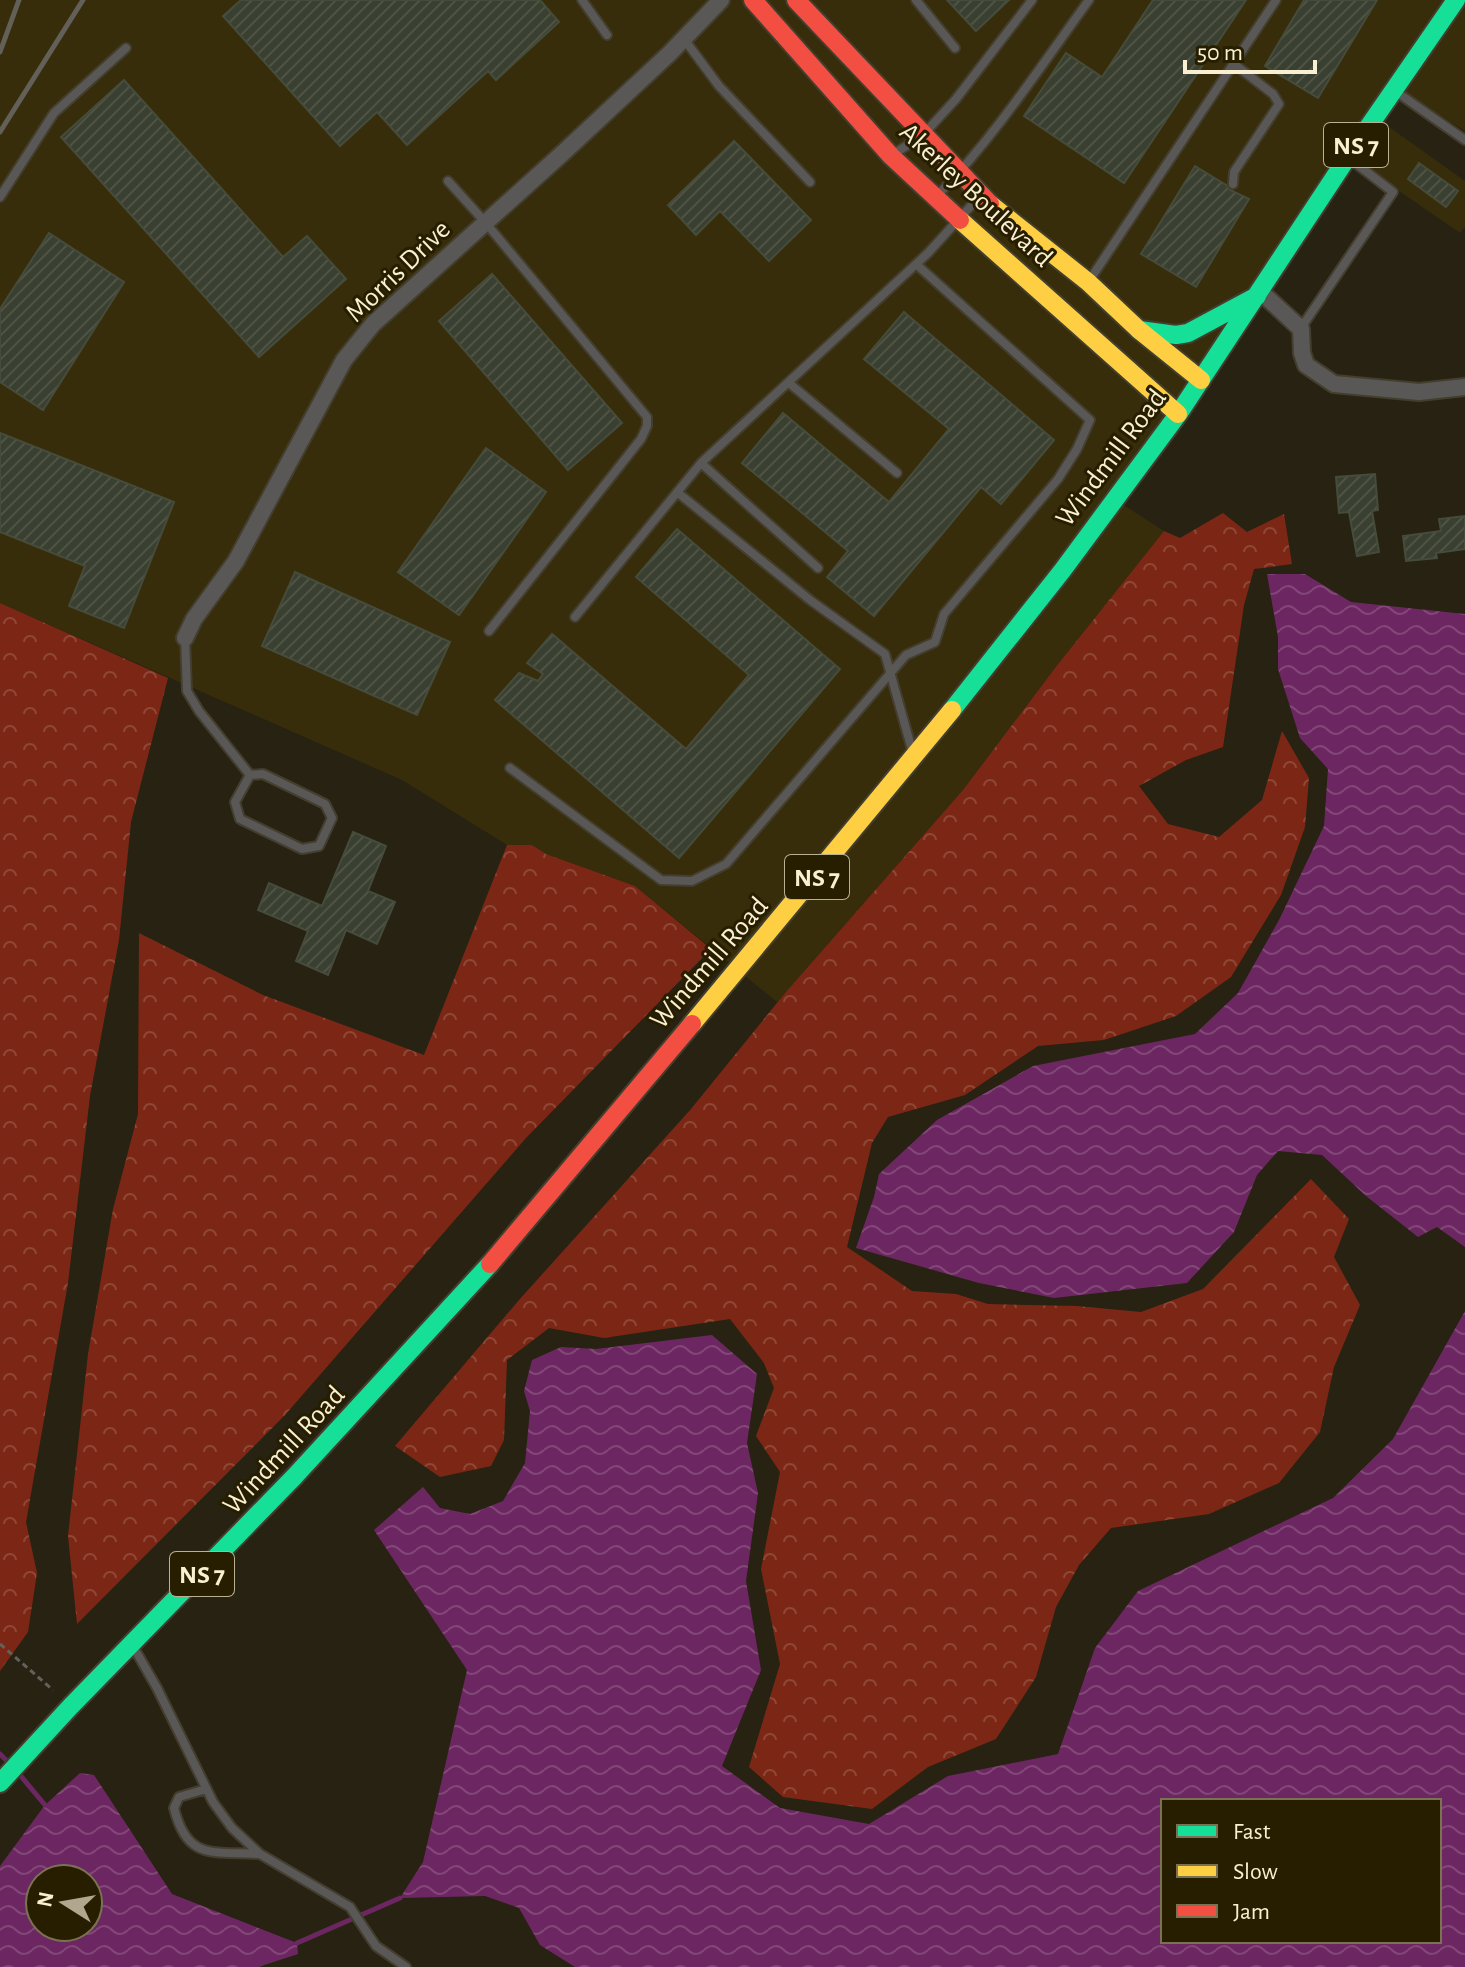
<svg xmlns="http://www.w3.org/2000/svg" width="1465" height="1967" font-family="'Alegreya Sans',sans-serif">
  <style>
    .built { fill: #372d0a }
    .forest { fill: url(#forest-crowns) }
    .water { fill: url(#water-waves); fill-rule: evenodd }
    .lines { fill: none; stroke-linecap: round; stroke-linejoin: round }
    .stream { stroke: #6c2762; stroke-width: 5 }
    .building { fill: url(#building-hatch); stroke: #464c3c; stroke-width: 2 }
    .lane-casing { stroke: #433e2e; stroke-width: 12 }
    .street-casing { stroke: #433e2e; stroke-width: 20 }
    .fast-casing { stroke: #433e2e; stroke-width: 22 }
    .slow-casing { stroke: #433e2e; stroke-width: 22 }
    .jam-casing { stroke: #433e2e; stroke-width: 22 }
    .path { stroke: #62615c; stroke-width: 3; stroke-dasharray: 6 4; stroke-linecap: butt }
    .lane { stroke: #595857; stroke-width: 8 }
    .street { stroke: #595857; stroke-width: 16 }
    .fast { stroke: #16e098; stroke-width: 18 }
    .slow { stroke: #ffcf43; stroke-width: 18 }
    .jam { stroke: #f24e42; stroke-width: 18 }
    .rail { stroke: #626058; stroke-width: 5 }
    .labels { text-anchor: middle; stroke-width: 6; stroke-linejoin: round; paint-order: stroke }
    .shield { fill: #271e00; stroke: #bab092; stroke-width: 2 }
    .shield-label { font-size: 26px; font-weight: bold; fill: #f9efd1 }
    .street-label { font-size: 28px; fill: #f9efd1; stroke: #271e00 }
  </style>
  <defs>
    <pattern id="forest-crowns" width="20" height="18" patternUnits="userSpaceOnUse" patternTransform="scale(2)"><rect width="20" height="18" fill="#7c2715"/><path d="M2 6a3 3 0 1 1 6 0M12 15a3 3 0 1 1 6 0" fill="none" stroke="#8f4736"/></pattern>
    <pattern id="water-waves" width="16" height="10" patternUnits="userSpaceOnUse" patternTransform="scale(2)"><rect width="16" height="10" fill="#6c2762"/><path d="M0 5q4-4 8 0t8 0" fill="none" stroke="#824777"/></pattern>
    <pattern id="building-hatch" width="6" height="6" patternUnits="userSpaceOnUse" patternTransform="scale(2)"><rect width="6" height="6" fill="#3a4031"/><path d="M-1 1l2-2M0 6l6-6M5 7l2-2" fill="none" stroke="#4e5344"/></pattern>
  </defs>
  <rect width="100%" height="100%" fill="#272211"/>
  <path class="built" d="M0,0H1465V131L1400,91L1378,119L1465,181V227L1460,233L1351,158L1116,500L1164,531L1055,668L963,790L777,1002L635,886L546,854L532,845H507L402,780L0,603Z"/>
  <path class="forest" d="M1223,513L1247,532L1284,514L1292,564L1254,569L1244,605L1223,747L1186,760L1139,786L1168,824L1219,837L1262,800L1282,731L1309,778L1305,827L1281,895L1231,977L1176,1016L1104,1040L1038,1046L965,1095L888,1117L872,1143L847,1247L912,1291L956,1294L988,1304L1077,1306L1141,1312L1203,1289L1311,1179L1349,1219L1334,1257L1360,1305L1334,1367L1320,1432L1279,1483L1209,1514L1111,1528L1079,1565L1056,1607L1036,1677L996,1739L928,1767L872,1809L783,1797L749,1767L780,1664L761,1569L780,1472L756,1436L774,1388L764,1363L730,1319L604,1338L549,1328L507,1360L504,1440L491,1466L440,1477L395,1446L519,1300L691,1109L785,993L963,790L1055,668L1164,531L1180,538Z
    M0,603L168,678L131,822L119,940L90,1096L68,1283L26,1522L37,1573L28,1632L0,1671Z
    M507,845H532L546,854L635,886L711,949L526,1138L285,1415L77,1624L68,1536L88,1354L113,1209L138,1114L139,933L263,995L424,1055Z"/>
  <path class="water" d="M1267,574H1305L1351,602L1465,614V1247L1437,1227L1418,1237L1366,1196L1322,1155L1278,1151L1257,1175L1234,1232L1187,1283L1054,1298L979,1283L856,1248L874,1197L879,1174L937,1120L1033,1066L1195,1034L1238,993L1279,920L1324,826L1328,769L1300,738L1278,669V637Z
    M1465,1311V1967H575L540,1945L519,1908L485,1896L400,1898L423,1862L467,1670L374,1530L423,1487L440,1508L470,1514L503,1501L525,1463L530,1411L524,1391L532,1360L561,1347L596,1349L712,1335L757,1374L747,1443L758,1493L746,1581L761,1670L722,1766L780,1808L869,1824L948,1776L1058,1754L1095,1648L1138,1591L1333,1498L1393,1439ZM1439,1801V1941H1163V1801Z
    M80,1773L94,1775L172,1894L297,1943L298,1954L258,1967H0V1866L45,1805ZM88,1879V1927H40V1879Z"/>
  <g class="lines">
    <path class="stream" d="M0,1754L8,1762
      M20,1775L45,1805
      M297,1943L400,1898"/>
  </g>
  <path class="building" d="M241,0H540L559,22L496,80L488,71L407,145L377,112L340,146L223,16Z
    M947,0H1009L976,31Z
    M1153,0H1246L1124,183L1024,116L1066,53L1102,77Z
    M1304,0H1377L1318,98L1265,66Z
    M124,80L283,257L307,236L346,279L259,357L61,137Z
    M734,141L811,220L769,261L720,211L696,235L668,205Z
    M1419,163L1458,191L1446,207L1408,179Z
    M1195,166L1226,185L1230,190L1249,199L1196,287L1141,254Z
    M49,233L124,282L43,410L0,382V309Z
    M492,274L622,423L568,470L439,321Z
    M904,312L1054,440L1001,504L981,487L874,616L827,577L848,551L742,463L783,413L889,502L949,429L864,359Z
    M0,433L174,502L124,628L69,606L85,566L0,532Z
    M486,448L546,492L459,615L398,572Z
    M1375,474L1378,510L1372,511L1379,552L1357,556L1349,512L1339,513L1336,477Z
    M1465,516V549L1436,553L1437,558L1406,561L1403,536L1441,531L1439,519Z
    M677,529L840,669L679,858L495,700L519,673L538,681L543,674L527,663L552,634L686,749L749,675L636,577Z
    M295,572L450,642L417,715L262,646Z
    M353,832L386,846L368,891L395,902L377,944L346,930L328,975L296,961L308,931L258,910L269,883L322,906Z"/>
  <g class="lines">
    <defs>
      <path id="lane" d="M582,0L607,35
        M916,0L955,48
        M684,39L719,86L810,182
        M1398,93L1465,140
        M895,153L922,136L956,99L1032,0
        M448,181L485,222L647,417V426L641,439L489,631
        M1233,184L1234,172L1279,104L1273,94L1234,64
        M938,195C995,136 1041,66 1089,0
        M0,197L54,113L126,48
        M1091,278L1276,0
        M1301,328L1393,192L1350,159
        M789,383L897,473
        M701,463L818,568
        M677,492L810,600L885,654L912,750
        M575,617L701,463L928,253L978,198
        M185,638L187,691L199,711L250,775L263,774L325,804L332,818L319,846L302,849L240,819L235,802L250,775
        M510,768L661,880L692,881L726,864L906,655L935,642L944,614L1058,479L1077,449L1090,420L916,264
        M134,1648L157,1688L213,1802L232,1828L260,1854L350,1907L376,1946L406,1967
        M206,1789L179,1797L174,1808C187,1861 213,1851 259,1854"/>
      <path id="street" d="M1262,293L1301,329L1302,353L1306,365L1334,384L1419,392L1465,387
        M185,638L194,619L236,561L344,360L373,324L565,151L670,53L721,0"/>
      <path id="fast" d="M1139,330L1176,335L1188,333L1257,296
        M952,710L1062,571L1179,413L1349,155L1456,0
        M70,1707L294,1477L490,1264
        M0,1783L70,1707"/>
      <path id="slow" d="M990,204L1088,282L1139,330L1201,380
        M960,220L1178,414
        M692,1024L952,710"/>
      <path id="jam" d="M753,0L891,156L960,220
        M796,0L990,204
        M490,1264L692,1024"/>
    </defs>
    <use href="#lane" class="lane-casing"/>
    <use href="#street" class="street-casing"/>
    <use href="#fast" class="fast-casing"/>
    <use href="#slow" class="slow-casing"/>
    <use href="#jam" class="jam-casing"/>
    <path class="path" d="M0,1644L53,1690"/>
    <use href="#lane" class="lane"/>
    <use href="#street" class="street"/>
    <use href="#fast" class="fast"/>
    <use href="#slow" class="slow"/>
    <use href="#jam" class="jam"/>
    <path class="rail" d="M0,52L19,0
      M0,132L83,0"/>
  </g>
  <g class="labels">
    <g class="shield">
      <rect x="1324" y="123" width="64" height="44" rx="6"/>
      <rect x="785" y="855" width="64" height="44" rx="6"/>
      <rect x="170" y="1552" width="64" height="44" rx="6"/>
    </g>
    <g class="shield-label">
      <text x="1356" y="154">NS 7</text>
      <text x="817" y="886">NS 7</text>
      <text x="202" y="1583">NS 7</text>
    </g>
    <g class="street-label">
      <text transform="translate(977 194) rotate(43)" y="10">Akerley Boulevard</text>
      <text transform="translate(397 270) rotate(-44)" y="10">Morris Drive</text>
      <text transform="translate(1110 457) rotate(-53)" y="10">Windmill Road</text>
      <text transform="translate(708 962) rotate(-49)" y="10">Windmill Road</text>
      <text transform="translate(283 1449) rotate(-47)" y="10">Windmill Road</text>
    </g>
  </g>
  <rect x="1161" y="1799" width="280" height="144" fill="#271e00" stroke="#7b7254" stroke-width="2"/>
  <rect x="1177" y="1825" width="40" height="12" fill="#16e098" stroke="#7b7254" stroke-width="2"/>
  <text x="1233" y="1839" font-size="24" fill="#f9efd1">Fast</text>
  <rect x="1177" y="1865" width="40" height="12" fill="#ffcf43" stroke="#7b7254" stroke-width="2"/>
  <text x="1233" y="1879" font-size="24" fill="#f9efd1">Slow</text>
  <rect x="1177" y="1905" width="40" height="12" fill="#f24e42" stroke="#7b7254" stroke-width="2"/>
  <text x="1233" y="1919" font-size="24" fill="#f9efd1">Jam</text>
  <g transform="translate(64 1903) rotate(281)"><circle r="38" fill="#271e00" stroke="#7b7254" stroke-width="2"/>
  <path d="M0-6L14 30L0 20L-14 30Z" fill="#b0a78e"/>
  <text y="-12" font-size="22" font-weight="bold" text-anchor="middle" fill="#f9efd1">N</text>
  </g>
  <path d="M1185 60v12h130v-12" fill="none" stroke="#f9efd1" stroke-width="4"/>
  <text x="1197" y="60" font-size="24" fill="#f9efd1" stroke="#271e00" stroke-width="6" paint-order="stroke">50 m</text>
</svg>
